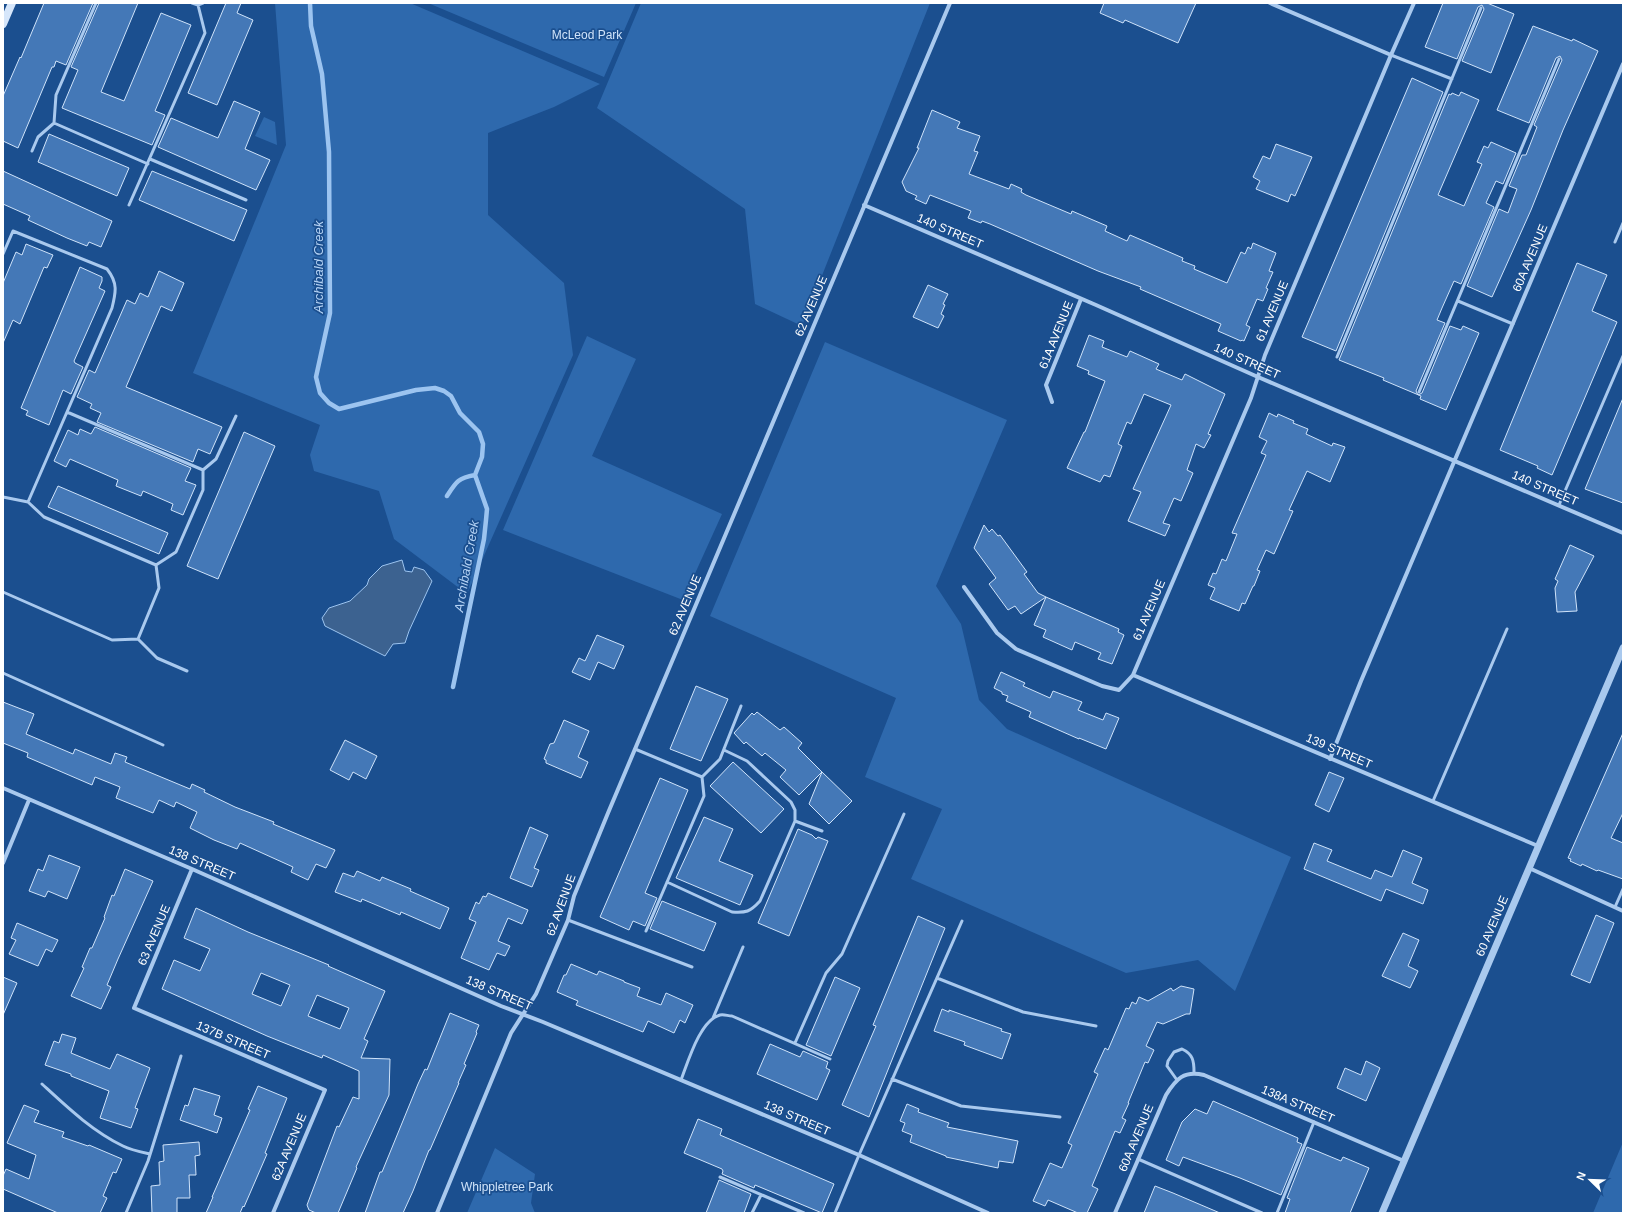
<svg xmlns="http://www.w3.org/2000/svg" width="1626" height="1216" font-family="Arial,sans-serif">
  <style>
    .green { fill: #2e69ad }
    .water { fill: #3c6290; stroke: #9cc4f0 }
    .lines { fill: none; stroke-linecap: round; stroke-linejoin: round }
    .stream { stroke: #9cc4f0; stroke-width: 4.5 }
    .building { fill: #4478b7; stroke: #cfe3fa; fill-rule: evenodd }
    .service { stroke: #a9c9ee; stroke-width: 3 }
    .minor { stroke: #a9c9ee; stroke-width: 4 }
    .tertiary { stroke: #a9c9ee; stroke-width: 7 }
    .secondary { stroke: #d6e6fa; stroke-width: 8 }
    .labels { text-anchor: middle; stroke-width: 3.5; stroke-linejoin: round; paint-order: stroke }
    .park-label { font-size: 12px; fill: #cfe3fa; stroke: #1b4f8f }
    .street-label { font-size: 12px; fill: #fff; stroke: #1b4f8f }
    .water-label { font-size: 13px; font-style: italic; fill: #b5d3f5; stroke: #1b4f8f }
  </style>
  <rect width="100%" height="100%" fill="#1b4f8f"/>
  <path class="green" d="M275,3H410L600,84L554,107L488,133V215L564,283L573,355L467,594L394,539L379,491L314,471L310,455L320,425L193,373L286,145Z
    M428,3H636L604,77Z
    M641,3H930L802,326L755,304L745,209L597,108Z
    M264,117L275,122L277,145L255,136Z
    M587,336L636,359L592,456L722,514L683,600L503,530Z
    M825,342L1007,420L936,586L961,624L979,700L1007,729L1291,857L1235,991L1198,960L1126,973L911,879L942,809L865,777L896,698L710,616Z
    M1623,1142V1213H1593Z
    M495,1148L535,1174L531,1203L535,1213H467Z"/>
  <path class="water" d="M402,560L405,571L412,572L414,567L424,570L432,581L409,631L405,643L393,644L385,656L325,626L322,618L329,608L350,601L367,585L369,579L382,566Z"/>
  <g class="lines">
    <path class="stream" d="M310,3L311,26L322,74L329,152L330,313L316,377L320,393L329,403L339,409L416,390L435,388L444,391L451,396L460,413L479,432L483,444L482,457L475,475L487,509L486,520L484,539L453,687
      M447,496C456,482 458,478 475,475"/>
  </g>
  <path class="building" d="M44,3H93L66,65L56,61L54,67H52L18,148L3,141V96L20,57L21,58Z
    M99,3H138L101,92L124,101L161,13L191,25L155,111L165,115L152,145L62,108L78,70L71,67Z
    M226,3H241L237,13L253,20L217,105L188,93Z
    M1104,3H1196L1178,43L1125,20L1123,23L1100,13Z
    M1443,3H1487L1514,14L1491,73L1462,61L1484,9L1482,5L1478,7L1457,59L1425,47Z
    M1533,26L1572,41L1573,39L1598,51L1563,130L1531,210L1492,297L1467,286L1499,209L1508,213L1517,189L1509,186L1522,155H1526L1537,127L1534,125L1562,60L1560,56L1556,58L1529,123L1497,110Z
    M1412,78L1443,92L1336,351L1302,337Z
    M1461,92L1479,100L1438,195L1464,206L1482,164L1477,162L1484,146L1488,148L1491,142L1516,153L1503,184L1496,181L1486,203L1494,207L1461,284L1454,281L1442,308L1437,320L1445,323L1416,391L1418,395L1422,393L1450,326L1461,330L1463,326L1479,333L1446,410L1420,399L1421,396L1383,380L1384,378L1339,360L1449,94L1451,95L1452,93L1459,96Z
    M234,101L260,112L245,149L270,160L256,190L158,147L171,118L218,138Z
    M932,110L960,122L957,128L980,136L974,151L978,152L969,174L1009,189L1011,184L1022,189L1021,192L1026,195L1071,214L1072,211L1107,226L1105,231L1127,241L1130,235L1183,258L1182,261L1195,266L1194,269L1227,283L1241,252L1245,254L1248,247L1251,249L1253,243L1276,253L1269,271L1273,272L1266,288L1268,289L1263,301L1257,299L1246,325L1250,327L1244,341L1242,340L1241,341L1218,331L1221,324L1140,289L1141,287L1098,271L990,224L982,221L981,223L968,218L971,211L930,195L926,204L915,199L917,196L906,191L902,182L919,148H917Z
    M49,134L129,168L117,196L38,162Z
    M1276,144L1312,157L1295,196L1291,194L1288,202L1256,189L1260,181L1253,177L1263,156L1270,159Z
    M3,171L112,221L101,247L89,242L87,246L67,238L28,220L30,216L3,204Z
    M152,171L247,210L234,241L139,200Z
    M26,244L53,255L47,268L44,267L20,324L13,320L3,343V283L16,252L22,255Z
    M1577,263L1607,275L1592,311L1617,322L1552,475L1537,468L1538,466L1500,450Z
    M80,267L102,277V281L99,288L105,291L74,361L75,363L83,367L71,394L63,390L49,425L26,415L28,411L21,408Z
    M159,271L184,283L172,311L161,306L126,387L222,427L210,454L198,449L193,462L97,422L101,413L90,408L92,404L77,397L89,370L95,373L127,300L135,304L140,293L148,297Z
    M928,285L948,294L943,304L945,305L941,314L944,316L938,328L913,317Z
    M1089,335L1104,341L1102,347L1127,357L1130,351L1159,364L1156,369L1182,380L1185,374L1225,394L1208,434L1211,435L1204,448L1196,444L1187,470L1193,473L1181,501L1174,498L1163,523L1170,525L1165,536L1128,521L1141,492L1133,489L1171,405L1144,394L1131,424L1127,422L1118,444L1122,446L1110,477L1104,475L1100,482L1067,468L1084,432H1085L1105,381L1088,374L1089,371L1077,366Z
    M1623,398V503L1585,489Z
    M1269,413L1277,417L1278,414L1294,421L1293,423L1308,429L1306,434L1332,446L1333,443L1345,447L1330,482L1307,471L1289,510L1293,511L1274,554L1266,550L1257,570L1260,571L1254,586H1253L1245,604L1242,603L1239,611L1210,599L1215,588L1208,585L1213,573L1216,574L1222,559L1226,561L1237,534L1232,533L1266,455L1261,453L1267,441L1259,437Z
    M95,427L191,468L185,481L196,485L183,515L171,510L173,504L143,491L141,496L116,486L118,480L70,459L66,467L54,461L68,430L78,435L80,429L91,434Z
    M244,432L275,446L218,579L187,566Z
    M58,486L168,533L159,554L48,507Z
    M984,525L989,532L992,529L998,536L1000,535L1027,572L1024,574L1038,593L1046,597L1021,614L1015,606L1008,610L989,584L996,578L974,548Z
    M1570,545L1594,556L1575,592L1577,611L1557,612L1555,588L1558,581L1555,579Z
    M1046,597L1119,629L1118,632L1124,635L1112,664L1098,659L1101,653L1075,642L1072,650L1043,637L1046,630L1034,625Z
    M597,635L624,646L614,669L598,662L590,680L572,672L579,658L585,661Z
    M1001,672L1025,683L1023,686L1050,698L1053,691L1082,702L1078,710L1103,720L1106,713L1119,718L1106,749L1079,738V739L1029,717L1031,712L1006,701L1008,696L1002,694V692L994,688Z
    M696,686L728,699L701,761L670,749Z
    M3,702L34,714L26,734L73,754L75,749L111,764L115,753L127,757L125,762L190,789L192,784L205,790L204,792L235,807L274,822L273,824L335,850L326,868L316,864L308,880L291,872L293,867L240,843L237,849L214,840L190,828L197,812L176,802L174,807L159,800L153,813L116,798L120,787L95,777L92,785L27,757L28,753L3,743Z
    M757,712L780,730L784,727L802,743L798,748L822,772L799,795L780,777L786,770L765,753L762,756L746,742L744,744L734,733L752,713L754,715Z
    M564,720L589,731L578,757L588,762L581,778L546,763V760L544,759L550,744L554,743Z
    M1623,733V813L1611,838L1623,843V879L1598,870L1597,871L1582,864L1581,866L1570,861L1571,859L1568,858Z
    M345,740L377,756L366,779L353,772L349,780L330,770Z
    M733,762L784,809L761,833L710,786Z
    M822,772L852,801L829,824L809,804Z
    M1329,772L1344,778L1329,812L1315,805Z
    M660,778L688,790L645,893L657,898L645,926L633,921L629,930L600,917Z
    M704,817L733,829L719,861L753,875L740,905L676,878Z
    M530,827L548,835L534,868L539,870L532,887L510,878Z
    M798,829L812,835L816,839L818,837L828,841L789,936L758,923Z
    M1314,843L1332,850L1327,861L1371,879L1375,870L1392,877L1403,850L1422,858L1412,883L1428,890L1423,904L1386,889L1381,901L1304,869Z
    M49,855L80,867L67,899L48,891L45,897L29,891L38,869L43,871Z
    M125,869L153,881L118,959L107,985L111,987L101,1009L71,996L84,968L82,967L90,948H92L105,918L104,917L112,895L114,896Z
    M357,871L380,881L382,877L411,889L410,891L449,908L440,929L401,912L400,915L362,899L361,902L335,892L343,873L354,877Z
    M488,893L528,910L522,924L508,918L498,941L510,946L505,956L497,953L489,970L461,958L476,922L469,919L476,902L479,904L483,896L486,897Z
    M662,901L716,923L704,951L650,929Z
    M196,908L248,932L329,965L328,966L385,991L364,1039L368,1041L361,1058L390,1059L389,1095L356,1167L357,1168L338,1213H316L309,1210L307,1205L337,1126L339,1127L353,1097L359,1099V1071L323,1055L322,1058L267,1036L162,989L174,960L200,971L210,949L184,938ZM261,973L290,985L281,1006L252,994ZM317,995L349,1008L340,1029L308,1016Z
    M1596,915L1614,923L1590,983L1571,975Z
    M918,916L945,928L869,1117L842,1105L876,1026L873,1025Z
    M17,923L58,940L52,952L46,949L38,966L9,954L16,940L11,938Z
    M1403,933L1419,940L1408,966L1418,971L1410,988L1382,976Z
    M571,964L597,975L599,971L624,981V982L640,988L637,996L661,1005L666,993L693,1005L685,1023L680,1020L674,1033L648,1021L643,1032L576,1005L578,1001L557,992L564,975H566Z
    M3,977L17,983L3,1015Z
    M835,977L860,988L831,1056L806,1045Z
    M1181,986L1194,989L1190,1014H1186L1163,1024L1157,1022L1146,1046L1154,1050L1148,1063L1145,1062L1128,1103H1129L1122,1118L1126,1120L1120,1133L1115,1131L1092,1186L1098,1189L1087,1213H1078L1048,1200L1045,1206L1033,1201L1050,1163L1062,1168L1072,1145L1068,1143L1098,1074L1094,1072L1105,1048L1108,1050L1126,1008L1129,1009L1132,1002L1136,1004L1139,997L1148,1001L1171,988L1173,991Z
    M942,1009L949,1012V1010L1002,1029L1001,1031L1011,1034L1002,1059L964,1045L965,1042L934,1031Z
    M450,1013L479,1025L476,1032L477,1033L464,1064L466,1065L458,1083H459L430,1150H429L413,1191L403,1213H365L380,1172H382L418,1084L425,1069L427,1070Z
    M62,1034L76,1038L71,1053L110,1069L117,1054L150,1068L135,1108L138,1109L131,1128L100,1118L109,1091L71,1076V1074L45,1065L54,1041L59,1043Z
    M770,1044L800,1057L803,1051L828,1062L826,1068L830,1070L817,1100L757,1074Z
    M1366,1061L1380,1068L1366,1101L1337,1088L1345,1068L1361,1075Z
    M258,1086L287,1098L265,1153L267,1154L244,1207L243,1206L240,1213H206L213,1197H212L250,1110L248,1109Z
    M194,1088L220,1096L214,1115L222,1118L217,1133L180,1120L185,1105L188,1106Z
    M1213,1101L1298,1138L1297,1142L1302,1144L1281,1195L1240,1178L1183,1157L1179,1166L1166,1160L1182,1122L1195,1109L1207,1114Z
    M907,1104L919,1109L918,1112L949,1123L947,1127L1018,1141L1013,1163L999,1161L998,1168L946,1157V1156L910,1142L912,1135L902,1131L905,1123L900,1121Z
    M24,1105L39,1111L34,1122L64,1132L62,1137L88,1146L89,1145L122,1159L116,1173L113,1172L103,1196L107,1198L100,1213H58L3,1189V1176L6,1169L29,1179L36,1155L7,1143Z
    M698,1119L722,1129L720,1135L834,1184L822,1213L755,1185L754,1188L722,1174L723,1171L722,1169L684,1153Z
    M199,1142L200,1155L195,1156L196,1175H189L190,1198H177V1213H152L151,1186L160,1185L159,1162L164,1161L163,1145Z
    M1307,1147L1341,1161L1343,1157L1369,1168L1350,1213H1285L1290,1199L1287,1198Z
    M719,1180L751,1194L744,1213H706Z
    M1155,1186L1173,1193L1220,1213H1144Z"/>
  <g class="lines">
    <path class="service" d="M192,3L198,5L203,3
      M1391,55L1452,79
      M54,123L148,164
      M32,151L38,137L54,123L56,95L96,3
      M150,159L246,200
      M129,205L205,33L198,5
      M1615,242L1623,223
      M3,254L13,231L107,269C118,283 116,292 112,308L28,502
      M1458,301L1513,324
      M1337,357L1481,8
      M1419,392L1559,59
      M67,412L203,470
      M3,497L28,502L44,517L156,565
      M1559,505L1623,356
      M3,592L112,640L138,639L157,658L187,671
      M138,639L159,588L156,565L176,552L203,490V470L216,459L236,416
      M3,673L163,745
      M635,749L702,777L704,796L646,931
      M702,777L720,759L741,706
      M1433,801L1507,629
      M795,821L822,831
      M667,882L732,912C746,913 750,912 760,901L795,821V810L791,802L747,761L724,750
      M1615,907L1623,889
      M568,920L692,967
      M937,978L1023,1012L1096,1026
      M713,1018L743,947
      M795,1043L826,973L842,954L904,814
      M892,1079L961,1106L1060,1117
      M681,1080C688,1062 700,1020 720,1015C724,1014 728,1016 732,1016L830,1059
      M1177,1080L1167,1066L1168,1061L1174,1052L1182,1049C1193,1054 1194,1061 1194,1072
      M42,1084C67,1107 92,1131 123,1146C131,1150 141,1152 150,1154
      M1138,1159L1262,1213
      M720,1177L804,1213
      M126,1213L148,1161L181,1056
      M752,1213L761,1195
      M835,1213L859,1155L962,921
      M1277,1213L1314,1122"/>
    <path class="minor" d="M1270,3L1391,55
      M864,205L1096,305L1258,377L1623,533
      M1052,402L1046,385L1081,299
      M964,587L997,633L1016,649L1102,686L1119,690L1133,675L1251,398L1265,355L1391,55L1414,3
      M1133,675L1538,846
      M1330,759L1361,681L1623,64
      M3,788L192,869L501,1006L543,1022L859,1155L988,1213
      M3,863L29,800
      M1529,868L1623,911
      M192,869L134,1008L325,1090L273,1213
      M437,1213L511,1033L536,994L568,920L574,896L608,813L950,3
      M1115,1213L1166,1095C1176,1079 1184,1070 1204,1075L1404,1161"/>
    <path class="tertiary" d="M1382,1213L1623,648"/>
    <path class="secondary" d="M3,24L12,3"/>
  </g>
  <g class="labels">
    <g class="park-label">
      <text x="587" y="39">McLeod Park</text>
      <text x="507" y="1191">Whippletree Park</text>
    </g>
    <g class="street-label">
      <text transform="translate(950 231) rotate(23)" y="4">140 STREET</text>
      <text transform="translate(1530 258) rotate(-67)" y="4">60A AVENUE</text>
      <text transform="translate(811 306) rotate(-67)" y="4">62 AVENUE</text>
      <text transform="translate(1272 311) rotate(-67)" y="4">61 AVENUE</text>
      <text transform="translate(1056 335) rotate(-68)" y="4">61A AVENUE</text>
      <text transform="translate(1247 361) rotate(24)" y="4">140 STREET</text>
      <text transform="translate(1545 488) rotate(23)" y="4">140 STREET</text>
      <text transform="translate(685 605) rotate(-67)" y="4">62 AVENUE</text>
      <text transform="translate(1149 610) rotate(-67)" y="4">61 AVENUE</text>
      <text transform="translate(1339 751) rotate(23)" y="4">139 STREET</text>
      <text transform="translate(202 863) rotate(23)" y="4">138 STREET</text>
      <text transform="translate(561 905) rotate(-70)" y="4">62 AVENUE</text>
      <text transform="translate(1492 926) rotate(-67)" y="4">60 AVENUE</text>
      <text transform="translate(154 935) rotate(-67)" y="4">63 AVENUE</text>
      <text transform="translate(499 993) rotate(23)" y="4">138 STREET</text>
      <text transform="translate(233 1040) rotate(23)" y="4">137B STREET</text>
      <text transform="translate(1298 1104) rotate(23)" y="4">138A STREET</text>
      <text transform="translate(797 1118) rotate(23)" y="4">138 STREET</text>
      <text transform="translate(1136 1138) rotate(-67)" y="4">60A AVENUE</text>
      <text transform="translate(289 1147) rotate(-67)" y="4">62A AVENUE</text>
    </g>
    <g class="water-label">
      <text transform="translate(318 267) rotate(-90)" y="5">Archibald Creek</text>
      <text transform="translate(466 566) rotate(-80)" y="5">Archibald Creek</text>
    </g>
  </g>
  <rect width="1626" height="1216" fill="none" stroke="#ffffff" stroke-width="8"/>
  <g transform="translate(1590 1180) rotate(293)" stroke="#1b4f8f" stroke-width="3" paint-order="stroke">
  <path d="M0-3L7 15L0 10L-7 15Z" fill="#ffffff"/>
  <text y="-6" font-size="11" font-weight="bold" text-anchor="middle" fill="#ffffff">N</text>
  </g>
</svg>
